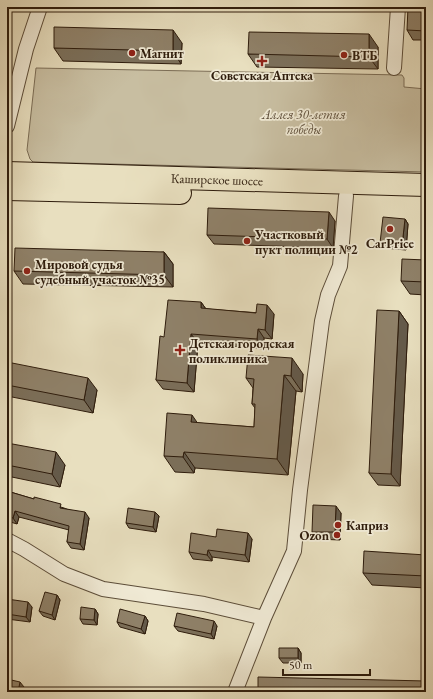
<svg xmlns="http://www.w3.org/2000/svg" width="433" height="699" font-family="'EB Garamond',serif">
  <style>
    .green { fill: #c8bea1; stroke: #7b6d56 }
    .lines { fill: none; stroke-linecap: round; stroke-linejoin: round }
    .minor-casing { stroke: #5c4d39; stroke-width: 16 }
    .primary-casing { stroke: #2e1c0c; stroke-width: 24 }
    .minor { stroke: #f0ead5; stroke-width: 14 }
    .primary { stroke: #e8dfbf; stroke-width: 22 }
    .wall { fill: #7b6f5a; stroke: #2e1c0c }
    .shaded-wall { fill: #645a4a; stroke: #2e1c0c }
    .building { fill: #8f8169; stroke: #2e1c0c }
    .poi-dot { fill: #8f2418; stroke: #f0ead5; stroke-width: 1.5 }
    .labels { text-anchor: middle; stroke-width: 3.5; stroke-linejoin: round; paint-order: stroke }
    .poi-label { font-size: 13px; font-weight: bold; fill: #2e1c0c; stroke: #f0ead5; text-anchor: start }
    .park-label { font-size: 13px; font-style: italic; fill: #5c4d39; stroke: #f0ead5 }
    .street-label { font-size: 13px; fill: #2e1c0c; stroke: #f0ead5 }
  </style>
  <rect width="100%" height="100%" fill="#e8dfbf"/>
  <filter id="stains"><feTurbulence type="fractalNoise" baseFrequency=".005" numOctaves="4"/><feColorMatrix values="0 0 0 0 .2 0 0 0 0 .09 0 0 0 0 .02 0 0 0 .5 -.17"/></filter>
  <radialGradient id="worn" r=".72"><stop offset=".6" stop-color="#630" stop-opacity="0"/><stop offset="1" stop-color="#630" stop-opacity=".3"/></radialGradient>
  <path class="green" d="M36,68L402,75L404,78V87L426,89V172L33,162L30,159L27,150Z"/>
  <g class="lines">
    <defs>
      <path id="minor" d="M394,68L398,7
        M7,126L26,49L40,7
        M7,540L24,549L64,574L103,589L204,604L264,618
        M235,692L264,618L294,551L300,490L322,321L328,295L340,266L346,196"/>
      <g id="primary">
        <path id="s1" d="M7,173L426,185"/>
        <path d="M7,189L180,193"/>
      </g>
    </defs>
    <use href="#minor" class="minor-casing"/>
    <use href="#primary" class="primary-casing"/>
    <use href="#minor" class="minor"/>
    <use href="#primary" class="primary"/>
  </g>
  <path class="wall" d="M426,7V40H413L407,30Z
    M182,43L181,64L63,61L54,48Z
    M378,47V69L257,67L248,54Z
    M405,219L408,224L406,250L384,248L380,243Z
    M335,221L333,248L214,244L207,235Z
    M164,252L173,264V287L23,284L14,271Z
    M426,260V295L410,294L401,281Z
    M201,302L206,309L274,314L272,339L264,338L263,349L198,343L194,392L163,389L156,380L164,337Z
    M399,311L408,324L400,486L378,485L369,473Z
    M7,362L97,390L93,413L7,396Z
    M303,374L302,392L296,391L288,475L195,468L194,473L175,472L164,456L197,423L254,427L255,408L252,404L253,388L246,378Z
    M7,443L65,465L60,487L7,476Z
    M7,491L64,508L89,518L84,550L71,548L67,542L69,530L19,517L17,524L7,521Z
    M341,513L340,540L317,539L312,532Z
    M159,516L156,532L129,528L126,523Z
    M216,537L252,539L249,562L212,557V561L193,559L189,552Z
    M426,555V588L372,585L363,573Z
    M57,595L60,600L55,620L43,616L39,611Z
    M7,599L32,607L30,622L7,619Z
    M95,609L98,614L97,625L83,624L80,619Z
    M145,616L148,621L145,634L120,627L117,622Z
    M174,626H217L214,639L178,631Z
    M298,648L301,653V663H283L279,658Z"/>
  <path class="shaded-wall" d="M173,30L182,43L181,64L173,51Z
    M369,34L378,47V69L369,57Z
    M329,212L335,221L333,248L327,239Z
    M405,219L408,224L406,250L402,246Z
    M164,252L173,264V287L164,275Z
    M201,302L208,312L201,308Z
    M267,305L274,314L272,339L265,330Z
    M399,311L408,324L400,486L391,474Z
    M258,329L264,338L263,349L257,339Z
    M191,334L198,343L194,392L187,383Z
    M292,358L303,374L302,392L291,376Z
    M284,375L296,391L288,475L277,459Z
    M88,378L97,390L93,413L84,400Z
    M192,415L203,431L191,422Z
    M56,452L65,465L60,487L52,474Z
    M184,452L195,468L194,473L183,457Z
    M336,506L341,513L340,540L335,532Z
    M15,511L19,517L17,524L13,518Z
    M85,512L89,518L84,550L80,544Z
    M155,512L159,516L156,532L153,527Z
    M248,533L252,539L249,562L245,555Z
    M208,550L212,557V561L207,555Z
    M57,595L60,600L55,620L52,615Z
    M28,602L32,607L30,622L26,617Z
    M95,609L98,614L97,625L94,620Z
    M145,616L148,621L145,634L141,629Z
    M214,621L217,626L214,639L211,634Z
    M298,648L301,653V663L298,658Z
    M20,682L24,687L22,692H18Z"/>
  <path class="building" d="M408,7H426V31L407,30Z
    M54,27L173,30V51L54,48Z
    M249,32L369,34V57L248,54Z
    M208,208L329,212L327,239L207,235Z
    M383,217L405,219L402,246L380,243Z
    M15,248L164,252V275L14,271Z
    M402,259L426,260V282L401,281Z
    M168,300L201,302V308L256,313L257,304L267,305L265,330L258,329L257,339L191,334L187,383L156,380L160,336L164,337Z
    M377,310L399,311L391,474L369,473Z
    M248,355L292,358L291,376L284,375L277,459L184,452L183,457L164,456L167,413L192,415L191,422L254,427L255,404H252L254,379L246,378Z
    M7,362L88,378L84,400L7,385Z
    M7,443L56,452L52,474L7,465Z
    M7,491L34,499V497L61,504L60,508L85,512L80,544L67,542L69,526L15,511L13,518L7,516Z
    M313,505L336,506L335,532H312Z
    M128,508L155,512L153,527L126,523Z
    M217,529L248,533L245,555L208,550L207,555L189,552L191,533L216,537Z
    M364,551L426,555V576L363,573Z
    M45,592L57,595L52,615L39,611Z
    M7,599L28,602L26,617L7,614Z
    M81,607L95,609L94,620L80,619Z
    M120,609L145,616L141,629L117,622Z
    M177,613L214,621L211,634L174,626Z
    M279,648H298V658H279Z
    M258,677L426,681V692H258Z
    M7,679L20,682L18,692H7Z"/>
  <g class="poi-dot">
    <circle cx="132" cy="53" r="4"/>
    <circle cx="344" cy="55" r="4"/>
    <path d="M260 55h4v4h4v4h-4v4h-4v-4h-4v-4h4z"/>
    <circle cx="390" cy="229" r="4"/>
    <circle cx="247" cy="241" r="4"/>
    <circle cx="27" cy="271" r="4"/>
    <path d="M178 344h4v4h4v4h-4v4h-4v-4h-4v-4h4z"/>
    <circle cx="338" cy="525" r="4"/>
    <circle cx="337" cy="535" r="4"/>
  </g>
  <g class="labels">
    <g class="poi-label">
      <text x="140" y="58">Магнит</text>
      <text x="352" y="60">ВТБ</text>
      <text x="262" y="80" text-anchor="middle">Советская Аптека</text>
      <text x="255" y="239">Участковый<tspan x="255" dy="15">пукт полиции №2</tspan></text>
      <text x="390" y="248" text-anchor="middle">CarPrice</text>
      <text x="35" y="269">Мировой судья<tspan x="35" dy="15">судебный участок №35</tspan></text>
      <text x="189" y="348">Детская городская<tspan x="189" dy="15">поликлиника</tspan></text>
      <text x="346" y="530">Каприз</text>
      <text x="329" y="540" text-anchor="end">Ozon</text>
    </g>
    <g class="park-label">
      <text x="304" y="119">Аллея 30-летия<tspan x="304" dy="15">победы</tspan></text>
    </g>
    <g class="street-label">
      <text dy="5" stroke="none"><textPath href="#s1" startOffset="210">Каширское шоссе</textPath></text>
    </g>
  </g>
  <rect width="433" height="699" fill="none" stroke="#e8dfbf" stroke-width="24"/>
  <rect x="8" y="8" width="417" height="683" fill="none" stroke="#2e1c0c" stroke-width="2"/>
  <rect x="12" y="12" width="409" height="675" fill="none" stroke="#2e1c0c"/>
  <path d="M283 669v6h87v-6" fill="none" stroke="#2e1c0c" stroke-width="2"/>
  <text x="289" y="669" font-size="12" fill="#2e1c0c" stroke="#f0ead5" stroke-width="3" paint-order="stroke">50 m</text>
  <rect width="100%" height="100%" filter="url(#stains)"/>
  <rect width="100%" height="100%" fill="url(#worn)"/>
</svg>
